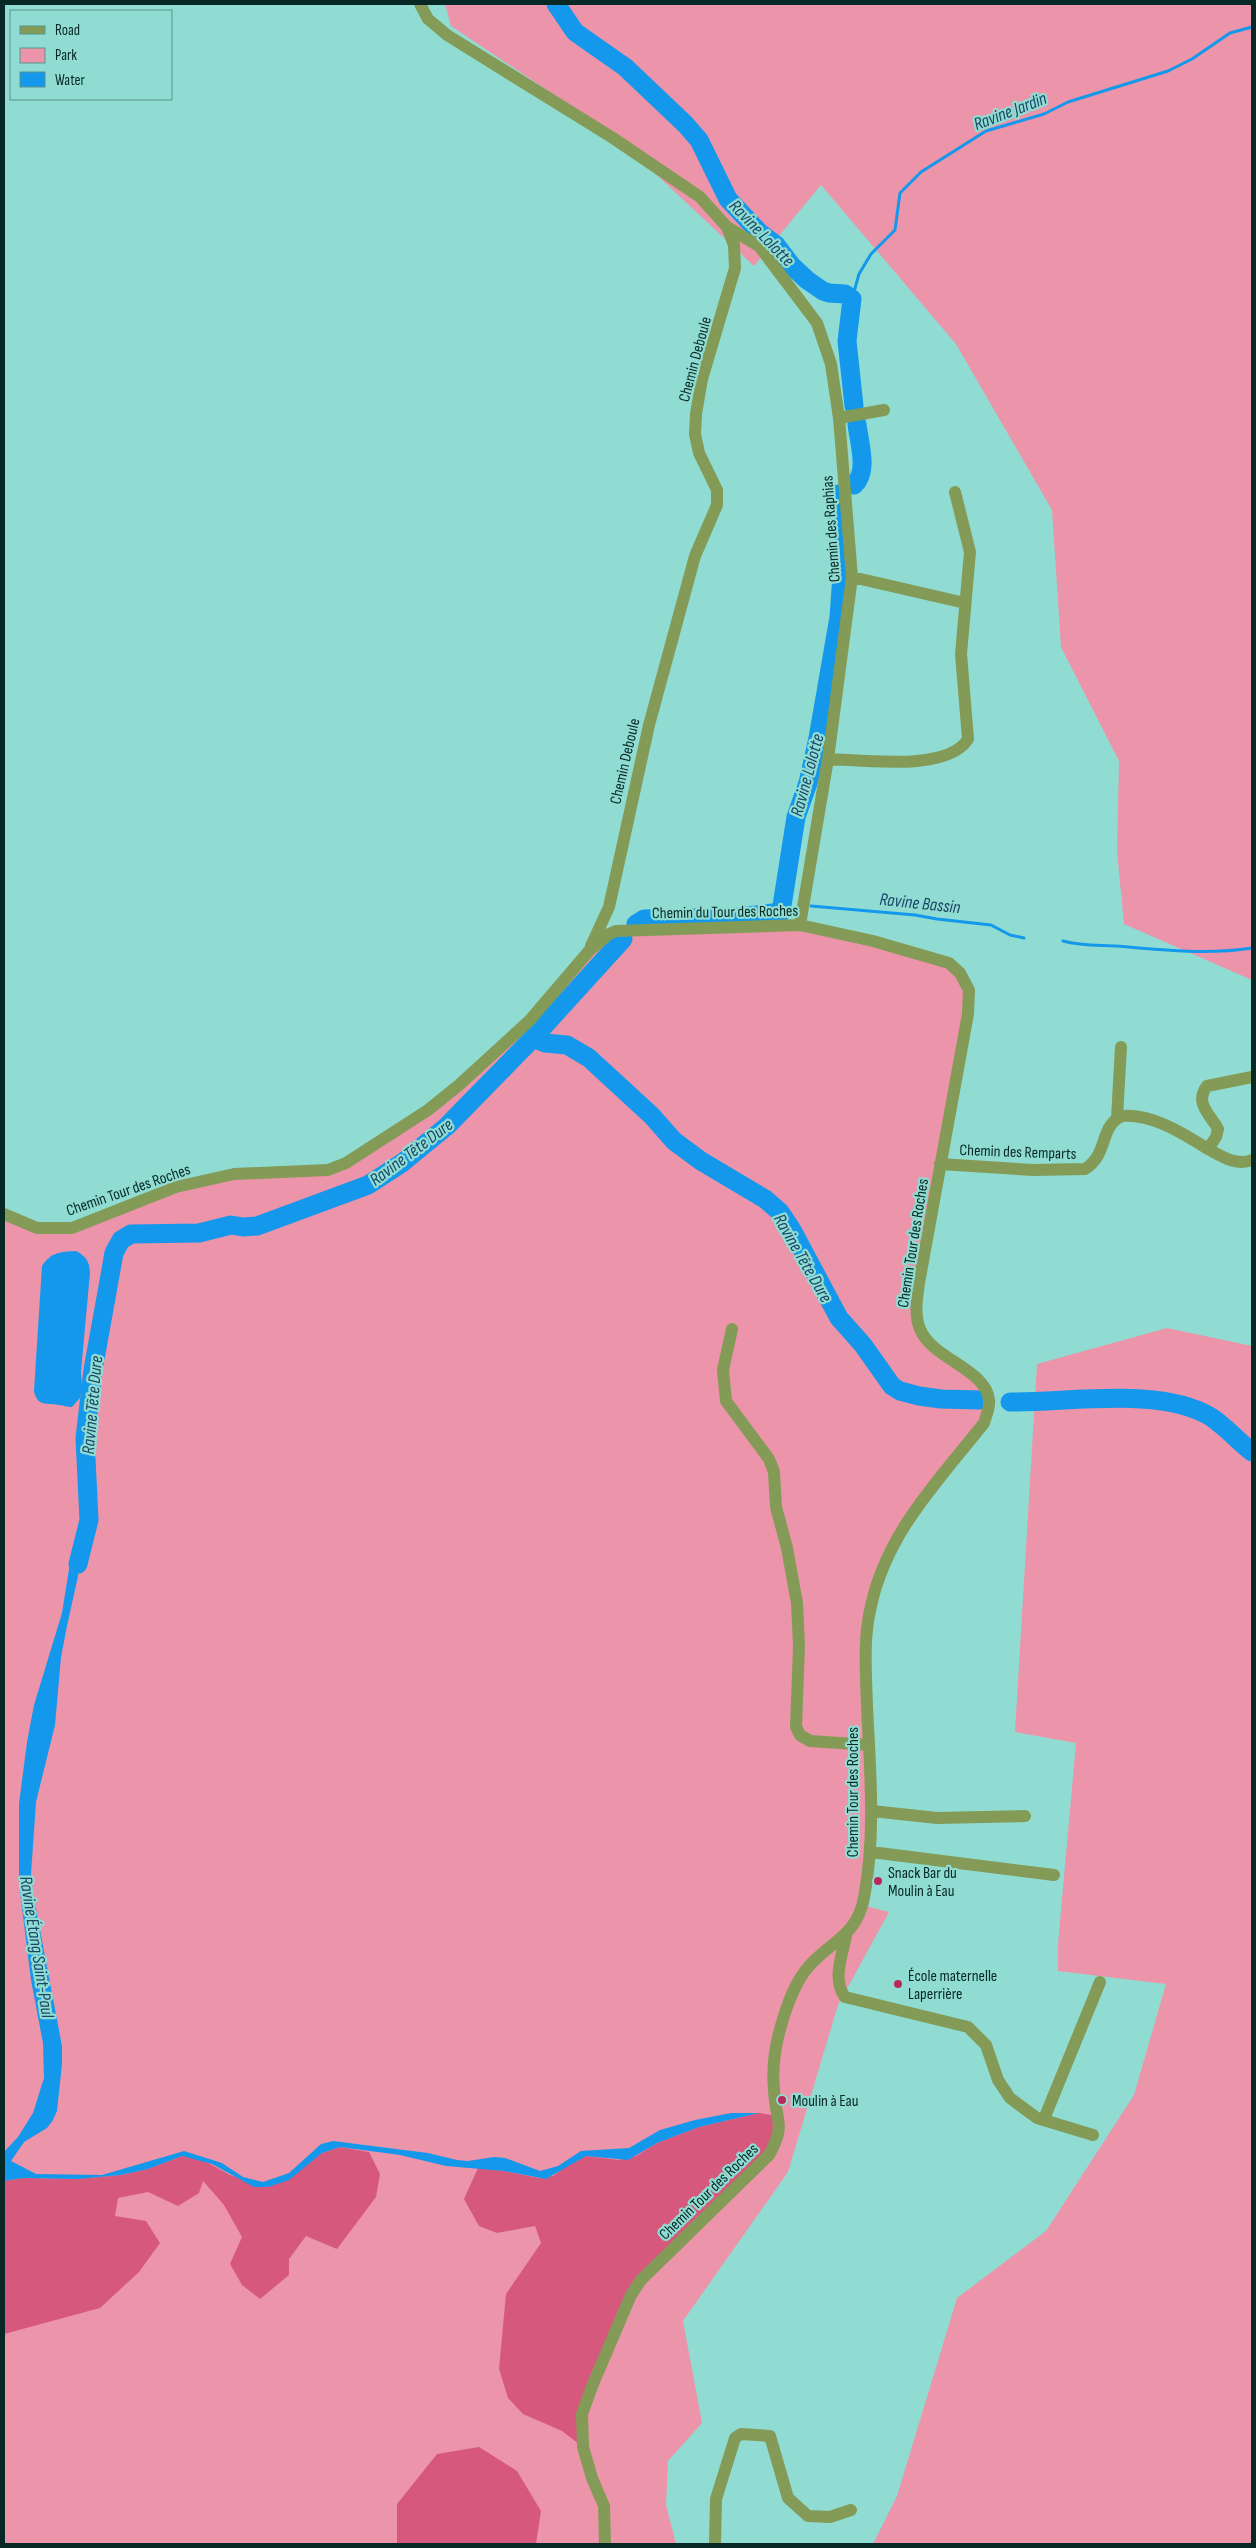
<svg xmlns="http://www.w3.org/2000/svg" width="1256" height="2548" font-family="'Sofia Sans Condensed',sans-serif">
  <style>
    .green { fill: #ec94a9 }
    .forest { fill: #d6597d }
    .water { fill: #1498eb }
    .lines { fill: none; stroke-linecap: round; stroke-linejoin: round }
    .stream { stroke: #1498eb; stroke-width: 3 }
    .river { stroke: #1498eb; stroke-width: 19 }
    .minor { stroke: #839b56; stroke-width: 12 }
    .poi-dot { fill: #b7295c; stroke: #90dcd2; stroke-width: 2 }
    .labels { text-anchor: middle; stroke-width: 4.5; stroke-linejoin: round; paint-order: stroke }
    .street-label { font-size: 16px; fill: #072825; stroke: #90dcd2 }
    .poi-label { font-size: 16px; fill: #072825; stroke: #90dcd2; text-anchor: start }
    .water-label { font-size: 18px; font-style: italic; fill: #1a4668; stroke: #90dcd2 }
  </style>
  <rect width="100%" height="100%" fill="#90dcd2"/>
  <path class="green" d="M445,4H1252V980L1124,924L1117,852L1119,761L1061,647L1052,510L956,344L821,185L754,266L614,135L451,26Z
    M800,925L949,963L969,990L919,1283L920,1331L977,1378L989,1407L911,1513L871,1606L872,1811L862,1905L889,1912L838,2005L788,2172L683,2321L702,2423L668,2461L666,2505L676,2544H4V1214L37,1228H72L234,1174L328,1170L441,1100L609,934Z
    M1167,1328L1252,1346V2544H873L897,2496L957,2298L1046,2231L1134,2095L1166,1984L1058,1971V1944L1076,1743L1015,1732L1037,1364Z"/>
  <path class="forest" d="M759,2113L779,2116L778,2139L641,2280L593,2384L583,2447L562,2431L523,2414L508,2398L499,2369L506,2294L541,2243L535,2226L497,2233L479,2226L464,2199L478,2168L504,2171L539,2178L553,2176L574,2161L586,2156L619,2160L636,2156L657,2143L699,2127Z
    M340,2147L369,2152L380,2174L376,2197L337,2249L306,2236L289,2259V2275L260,2299L242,2285L230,2264L242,2237L224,2205L203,2181L199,2193L178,2206L148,2192L118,2198L115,2216L146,2221L160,2243L139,2272L100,2308L4,2334V2181L23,2178L78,2179L121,2175L148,2169L182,2156L201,2159L230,2175L268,2187L322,2153Z
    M479,2447L517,2471L541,2511L536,2544H397V2504L437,2454Z"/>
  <path class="water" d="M76,1251C87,1257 89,1261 90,1273L81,1371L82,1387L80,1398L72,1407C67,1407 65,1406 60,1405C48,1403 37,1407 34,1391L42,1266C51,1252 60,1252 76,1251Z
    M85,1541L88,1548L80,1567L67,1626L61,1657L55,1725L36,1802L31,1874L33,1893L62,2046V2064L57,2111L53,2120L47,2128L24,2142L11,2161L36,2174L102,2175L184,2151L222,2163L243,2177L263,2182L289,2173L321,2144L333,2141L428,2153L457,2160L468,2161L494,2157L505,2158L540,2171L558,2166L581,2151L629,2148L660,2130L695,2120L731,2113H759L699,2127L657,2143L628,2160L586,2156L546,2179L504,2171L446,2166L400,2155L340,2147L322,2153L289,2180L268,2187H254L212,2164L182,2156L148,2169L121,2175L78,2179L23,2178L4,2181V2152L18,2137L33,2113L44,2078L43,2043L31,1980L19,1884V1804L27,1742L34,1705L62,1613L70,1563L74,1553Z"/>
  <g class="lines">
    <path class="stream" d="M852,299L859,274L871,254L895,230L900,193L921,172L986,131L1044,114L1068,102L1168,71L1192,59L1230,33L1252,27
      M811,906L915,915L937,919L991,925L1010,935L1024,938
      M781,912L796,909
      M1063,941C1081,946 1098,945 1116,946C1161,950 1207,955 1252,948"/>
    <path class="river" d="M556,4L575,32L625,67L685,124L699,140L728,199L759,232L776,245L792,266L807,280L823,291L829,293L845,294L852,299L847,341L854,406
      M854,485C869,472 859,443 857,424
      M636,924L644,919L738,917L781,912L796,817L808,783L818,738L839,617L842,575L835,497L838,494
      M533,1038L545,1043L567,1045L589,1058L652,1116L674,1141L701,1161L765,1199L780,1212L792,1230L839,1318L863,1345L892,1386L900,1391L919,1396L941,1399L980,1400
      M1010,1402C1067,1403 1161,1386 1211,1417C1226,1427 1238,1441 1252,1452
      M78,1564L89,1520L85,1438L93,1370L114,1253L121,1240L131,1234L199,1233L231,1225L243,1227L257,1226L368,1185L402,1163L447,1126L533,1038L623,939"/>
    <path class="minor" d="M420,4L428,19L447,35L613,138L700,197L727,227L734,245L735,268L702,379L696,414L695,434L699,453L717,490V505L695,556L649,725L609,907L591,946
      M727,227L759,246L817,323L831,364L839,418L852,577L828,759L800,925
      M839,418L884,410
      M852,577L965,603
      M828,759C863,760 948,772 968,739L961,654L970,552L955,492
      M1117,1118L1121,1047
      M1208,1149C1223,1157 1236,1166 1252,1160
      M940,1164L1033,1170L1085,1169C1109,1154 1099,1126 1122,1116C1153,1114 1182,1133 1208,1149L1216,1137L1218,1129C1210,1114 1194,1103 1207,1086L1252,1077
      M4,1214L37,1228H72L176,1187L234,1174L328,1170L346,1163L428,1110L459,1085L530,1020L589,951L609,934L616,931L800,925L873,941L949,963L960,973L969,990L968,1014L919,1283C917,1298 914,1314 920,1329C932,1359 986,1369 989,1400C990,1408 986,1416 984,1423C939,1480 887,1532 871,1606C863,1639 866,1672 867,1706C870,1770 876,1834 864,1898C857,1935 832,1941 810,1965C795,1981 787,2005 781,2026C775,2046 772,2069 774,2090C775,2120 787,2124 769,2155L641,2280L631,2295L593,2384L582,2414L583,2447L592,2478L604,2506L605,2544
      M732,1329L723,1370L726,1401L769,1459L774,1472L776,1507L787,1548L797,1603L799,1646L796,1727L800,1735L810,1741L869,1745
      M872,1811L937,1818L1025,1816
      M871,1852L1054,1875
      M846,1936C842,1956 832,1980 845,1997L968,2027L986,2045L998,2080L1010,2098L1037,2118L1093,2135
      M1044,2119L1100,1982
      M715,2544L716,2499L735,2438L741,2434L770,2436L788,2498L808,2516L830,2517L851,2510"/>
  </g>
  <g class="poi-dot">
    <circle cx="878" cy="1881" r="5"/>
    <circle cx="898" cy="1984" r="5"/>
    <circle cx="782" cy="2100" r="5"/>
  </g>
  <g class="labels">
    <g class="street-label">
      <text transform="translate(694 359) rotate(-75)" y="6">Chemin Deboule</text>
      <text transform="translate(830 529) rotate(-94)" y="6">Chemin des Raphias</text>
      <text transform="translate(624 761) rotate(-77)" y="6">Chemin Deboule</text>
      <text transform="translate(725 911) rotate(-1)" y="6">Chemin du Tour des Roches</text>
      <text transform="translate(1018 1151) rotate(2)" y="6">Chemin des Remparts</text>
      <text transform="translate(128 1189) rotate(-19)" y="6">Chemin Tour des Roches</text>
      <text transform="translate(912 1243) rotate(-81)" y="6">Chemin Tour des Roches</text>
      <text transform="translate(852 1792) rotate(-90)" y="6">Chemin Tour des Roches</text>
      <text transform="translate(708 2191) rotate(-44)" y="6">Chemin Tour des Roches</text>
    </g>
    <g class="poi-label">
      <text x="888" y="1878">Snack Bar du<tspan x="888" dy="18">Moulin à Eau</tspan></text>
      <text x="908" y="1981">École maternelle<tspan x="908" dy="18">Laperrière</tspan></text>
      <text x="792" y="2106">Moulin à Eau</text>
    </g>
    <g class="water-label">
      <text transform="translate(1010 111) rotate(-21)" y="6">Ravine Jardin</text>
      <text transform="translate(762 233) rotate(46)" y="6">Ravine Lolotte</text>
      <text transform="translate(807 775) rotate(-75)" y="6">Ravine Lolotte</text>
      <text transform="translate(920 903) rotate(6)" y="6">Ravine Bassin</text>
      <text transform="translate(411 1152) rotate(-37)" y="6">Ravine Tête Dure</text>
      <text transform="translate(803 1258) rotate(60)" y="6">Ravine Tête Dure</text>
      <text transform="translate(92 1405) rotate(-85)" y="6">Ravine Tête Dure</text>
      <text transform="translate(37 1947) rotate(81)" y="6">Ravine Étang Saint-Paul</text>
    </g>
  </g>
  <rect width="1256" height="2548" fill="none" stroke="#072825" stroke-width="10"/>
  <rect x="10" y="10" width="162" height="90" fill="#90dcd2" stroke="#59948d"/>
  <rect x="20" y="26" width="25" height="8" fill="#839b56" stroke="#59948d"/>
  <text x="55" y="35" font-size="15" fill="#072825">Road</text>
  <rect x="20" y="48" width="25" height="15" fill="#ec94a9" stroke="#59948d"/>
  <text x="55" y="60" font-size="15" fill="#072825">Park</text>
  <rect x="20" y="72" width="25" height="15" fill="#1498eb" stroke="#59948d"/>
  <text x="55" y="85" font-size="15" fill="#072825">Water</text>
</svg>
